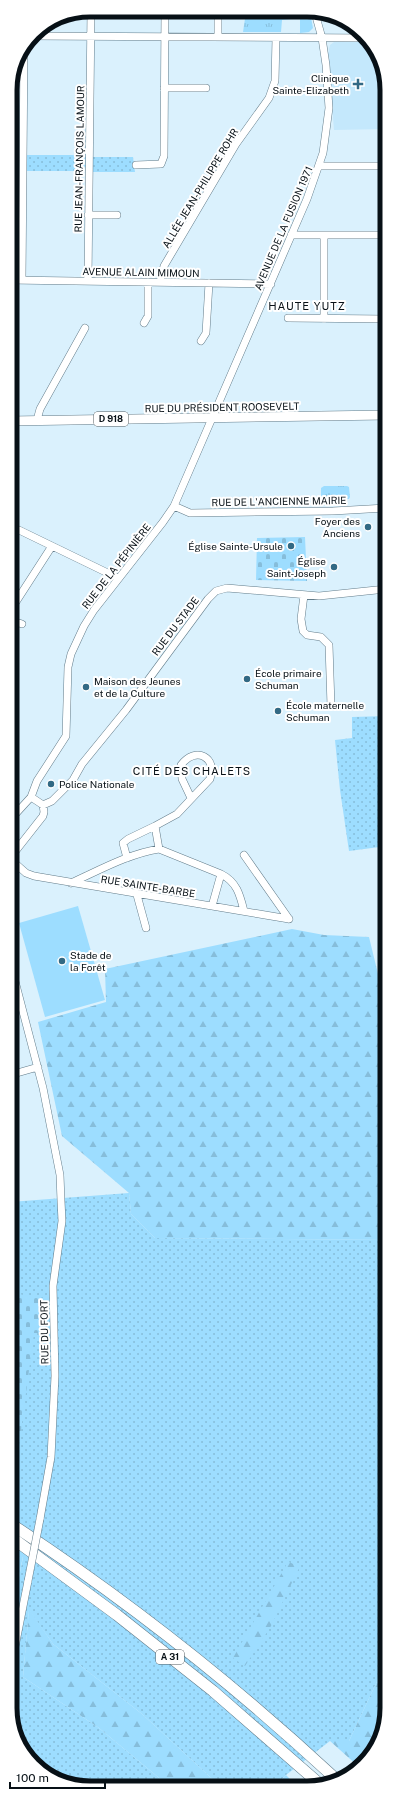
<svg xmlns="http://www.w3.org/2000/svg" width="397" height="1798" font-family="'Public Sans',sans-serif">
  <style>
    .built { fill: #c4e8fc }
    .grass { fill: url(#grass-dots) }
    .forest { fill: url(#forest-firs) }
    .cemetery { fill: url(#cemetery-stones) }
    .park { fill: url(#park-tufts) }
    .pitch { fill: #9dddff }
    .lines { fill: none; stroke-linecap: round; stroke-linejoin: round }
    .minor-casing { stroke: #627c8a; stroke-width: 8 }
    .major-casing { stroke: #627c8a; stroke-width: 10 }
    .highway-casing { stroke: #627c8a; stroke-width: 12 }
    .minor { stroke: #fff; stroke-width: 7 }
    .major { stroke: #fff; stroke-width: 9 }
    .highway { stroke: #fff; stroke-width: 11 }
    .minor-bridge-casing { stroke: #627c8a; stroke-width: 8; stroke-linecap: butt }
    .minor-bridge { stroke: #fff; stroke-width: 7 }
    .poi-dot { fill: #326984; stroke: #fff; stroke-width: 1.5 }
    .labels { text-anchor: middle; stroke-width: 4; stroke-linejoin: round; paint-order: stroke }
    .shield { fill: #fff; stroke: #51585c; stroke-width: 1 }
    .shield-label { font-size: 9px; font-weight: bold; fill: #071016 }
    .poi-label { font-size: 10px; fill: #071016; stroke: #fff; text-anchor: start }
    .street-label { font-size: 10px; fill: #071016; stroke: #fff }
    .neighbourhood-label { font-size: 11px; letter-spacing: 1px; fill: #071016; stroke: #fff }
    .rim { fill: none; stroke: #071016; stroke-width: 5 }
  </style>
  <defs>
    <pattern id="grass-dots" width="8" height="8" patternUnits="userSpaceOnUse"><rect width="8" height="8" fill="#9dddff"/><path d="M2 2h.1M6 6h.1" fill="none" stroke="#86bdda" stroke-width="1.8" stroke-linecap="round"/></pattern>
    <pattern id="forest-firs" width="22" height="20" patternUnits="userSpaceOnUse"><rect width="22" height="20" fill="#9dddff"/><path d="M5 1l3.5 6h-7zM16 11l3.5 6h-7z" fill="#86bdda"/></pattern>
    <pattern id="cemetery-stones" width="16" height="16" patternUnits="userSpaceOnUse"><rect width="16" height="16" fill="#9dddff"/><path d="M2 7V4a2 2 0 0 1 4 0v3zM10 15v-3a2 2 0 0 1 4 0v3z" fill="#86bdda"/></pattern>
    <pattern id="park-tufts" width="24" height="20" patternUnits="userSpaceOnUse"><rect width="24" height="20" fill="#9dddff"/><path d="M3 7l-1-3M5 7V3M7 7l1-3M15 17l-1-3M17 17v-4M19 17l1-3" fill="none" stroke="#86bdda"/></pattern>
  </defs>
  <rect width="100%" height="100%" fill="#daf1fd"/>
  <path class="built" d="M334,42H370L386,79V129L334,130L328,54L330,45Z"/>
  <path class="grass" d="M10,155L20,156V172L10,171Z
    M27,155H86V171H27Z
    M93,157H133L135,172H93Z
    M387,716V846L349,851L340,790L335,740L352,738V717Z
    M10,1030L19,1066L10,1069Z
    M129,1193L131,1214L155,1238L387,1240V1660L349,1741H330L286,1775L274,1787H221L142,1714L53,1644L29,1610L23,1677L99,1728L170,1787L74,1786L30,1761L11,1719V1618L23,1557L11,1549L10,1202Z"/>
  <path class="forest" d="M292,929L324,935L369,937L379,978L387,975V1240L155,1238L131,1214L129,1193L62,1136L38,1022L106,1002L105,969Z
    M11,1549L23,1556L11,1618Z
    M288,1562L300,1566L271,1626L245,1666L233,1658Z
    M29,1609L53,1644L142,1714L221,1787H170L99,1728L23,1677Z
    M387,1660V1713L367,1761L359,1767L330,1741H349Z
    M286,1775L298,1787H274Z"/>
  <path class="cemetery" d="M305,537L307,581L256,580L257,538Z
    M11,1293L44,1298L39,1333H34L16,1467L11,1465Z"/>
  <path class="park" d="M246,12H310L313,28L309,32L300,33V17L292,16L291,19L282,20L281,32H243Z
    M324,486H347L349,487L350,497L349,499L323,500L321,498V488Z"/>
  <path class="pitch" d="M78,906L105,1000L45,1017L19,923Z"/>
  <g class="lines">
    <defs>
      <path id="minor" d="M31,36L368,38
        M218,37V11
        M164,88H206
        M136,165L161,164L164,156L165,11
        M320,166H386
        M88,215H117
        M291,235H386
        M10,280L271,284
        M22,280L24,46
        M88,281L91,10
        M160,282L164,266L236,144L269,98L275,81L276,38
        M288,318L386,319
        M324,319V235
        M144,323L148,316V282
        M201,341L206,333L209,283
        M37,420L40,409L85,328
        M174,506L190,513L333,511L386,508
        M19,530L52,546
        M304,595L301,619L303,631L307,635L321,637L329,645L331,706
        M10,611L52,546L118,578
        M10,620L22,624
        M31,797L43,805
        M43,805L52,801L73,780L82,764L126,710L208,599L216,591L227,588L319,596L386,589
        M10,820L31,797L37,781L66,736L68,667L71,654L84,626L94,610L163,522L174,506L307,199L323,153L329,108L326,65L322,38L315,13
        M159,849L221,874L212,906
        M244,855L289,919
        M10,858L43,816L44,812L43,805
        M127,858L123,843L128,839L155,826
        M10,859L26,873L34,876L289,919
        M221,874C237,882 240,895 244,911
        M71,883C100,870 128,854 159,849L155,826L177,814L210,779C218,758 196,745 181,765L182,779L191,798
        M137,895L146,928
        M10,962L43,1088L60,1175L61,1201L62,1221L53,1286L55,1376L51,1457L40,1519
        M10,1075L38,1067
        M11,1704L12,1662L28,1581"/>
      <path id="major" d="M10,421L386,415"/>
      <path id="highway" d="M11,1524C127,1600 236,1686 338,1781
        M11,1537L117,1615L213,1691L322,1786"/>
    </defs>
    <use href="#minor" class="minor-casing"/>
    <use href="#major" class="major-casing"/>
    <use href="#highway" class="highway-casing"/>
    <use href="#minor" class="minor"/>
    <use href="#major" class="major"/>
    <use href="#highway" class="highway"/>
    <defs>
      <path id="minor-bridge" d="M28,1581L40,1519"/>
    </defs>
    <use href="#minor-bridge" class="minor-bridge-casing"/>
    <use href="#minor-bridge" class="minor-bridge"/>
  </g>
  <g class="poi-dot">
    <path d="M356 78h4v4h4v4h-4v4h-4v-4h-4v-4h4z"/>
    <circle cx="368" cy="527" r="4"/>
    <circle cx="291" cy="546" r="4"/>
    <circle cx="334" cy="567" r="4"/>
    <circle cx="247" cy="679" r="4"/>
    <circle cx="86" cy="687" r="4"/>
    <circle cx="278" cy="711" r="4"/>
    <circle cx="51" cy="784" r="4"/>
    <circle cx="62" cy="961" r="4"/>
  </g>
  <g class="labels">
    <g class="shield">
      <rect x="94" y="412" width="34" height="14" rx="3"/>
      <rect x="156" y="1650" width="28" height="14" rx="3"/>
    </g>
    <g class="shield-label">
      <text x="111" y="422">D 918</text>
      <text x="170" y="1660">A 31</text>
    </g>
    <g class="poi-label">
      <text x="349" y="82" text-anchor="end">Clinique<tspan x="349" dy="12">Sainte-Elizabeth</tspan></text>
      <text x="360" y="525" text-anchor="end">Foyer des<tspan x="360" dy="12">Anciens</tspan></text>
      <text x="283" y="550" text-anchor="end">Église Sainte-Ursule</text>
      <text x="326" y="565" text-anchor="end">Église<tspan x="326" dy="12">Saint-Joseph</tspan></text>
      <text x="255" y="677">École primaire<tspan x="255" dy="12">Schuman</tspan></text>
      <text x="94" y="685">Maison des Jeunes<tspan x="94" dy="12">et de la Culture</tspan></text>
      <text x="286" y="709">École maternelle<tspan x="286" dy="12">Schuman</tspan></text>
      <text x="59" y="788">Police Nationale</text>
      <text x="70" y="959">Stade de<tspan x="70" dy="12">la Forêt</tspan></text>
    </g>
    <g class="street-label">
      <text transform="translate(79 159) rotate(-89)" y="4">RUE JEAN-FRANÇOIS LAMOUR</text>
      <text transform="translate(200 188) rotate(-59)" y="4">ALLÉE JEAN-PHILIPPE ROHR</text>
      <text transform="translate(283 228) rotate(-67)" y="4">AVENUE DE LA FUSION 1971</text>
      <text transform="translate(141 272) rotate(1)" y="4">AVENUE ALAIN MIMOUN</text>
      <text transform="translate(222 407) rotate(-1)" y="4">RUE DU PRÉSIDENT ROOSEVELT</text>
      <text transform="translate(279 501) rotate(-1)" y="4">RUE DE L'ANCIENNE MAIRIE</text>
      <text transform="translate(116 566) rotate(-52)" y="4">RUE DE LA PÉPINIÈRE</text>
      <text transform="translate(175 626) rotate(-53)" y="4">RUE DU STADE</text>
      <text transform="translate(148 886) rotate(9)" y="4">RUE SAINTE-BARBE</text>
      <text transform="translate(44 1332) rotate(-91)" y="4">RUE DU FORT</text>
    </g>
    <g class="neighbourhood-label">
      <text x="307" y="310">HAUTE YUTZ</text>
      <text x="192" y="775">CITÉ DES CHALETS</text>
    </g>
  </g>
  <path d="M0 0H397V1798H0ZM90 17H307A73 73 0 0 1 380 90V1708A73 73 0 0 1 307 1781H90A73 73 0 0 1 17 1708V90A73 73 0 0 1 90 17Z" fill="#fff" fill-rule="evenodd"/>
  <path class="rim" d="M90 17H307A73 73 0 0 1 380 90V1708A73 73 0 0 1 307 1781H90A73 73 0 0 1 17 1708V90A73 73 0 0 1 90 17Z"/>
  <path d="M10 1782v6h95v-6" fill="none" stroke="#071016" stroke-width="2"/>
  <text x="16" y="1782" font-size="12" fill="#071016" stroke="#ffffff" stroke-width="3" paint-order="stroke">100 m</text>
</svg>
